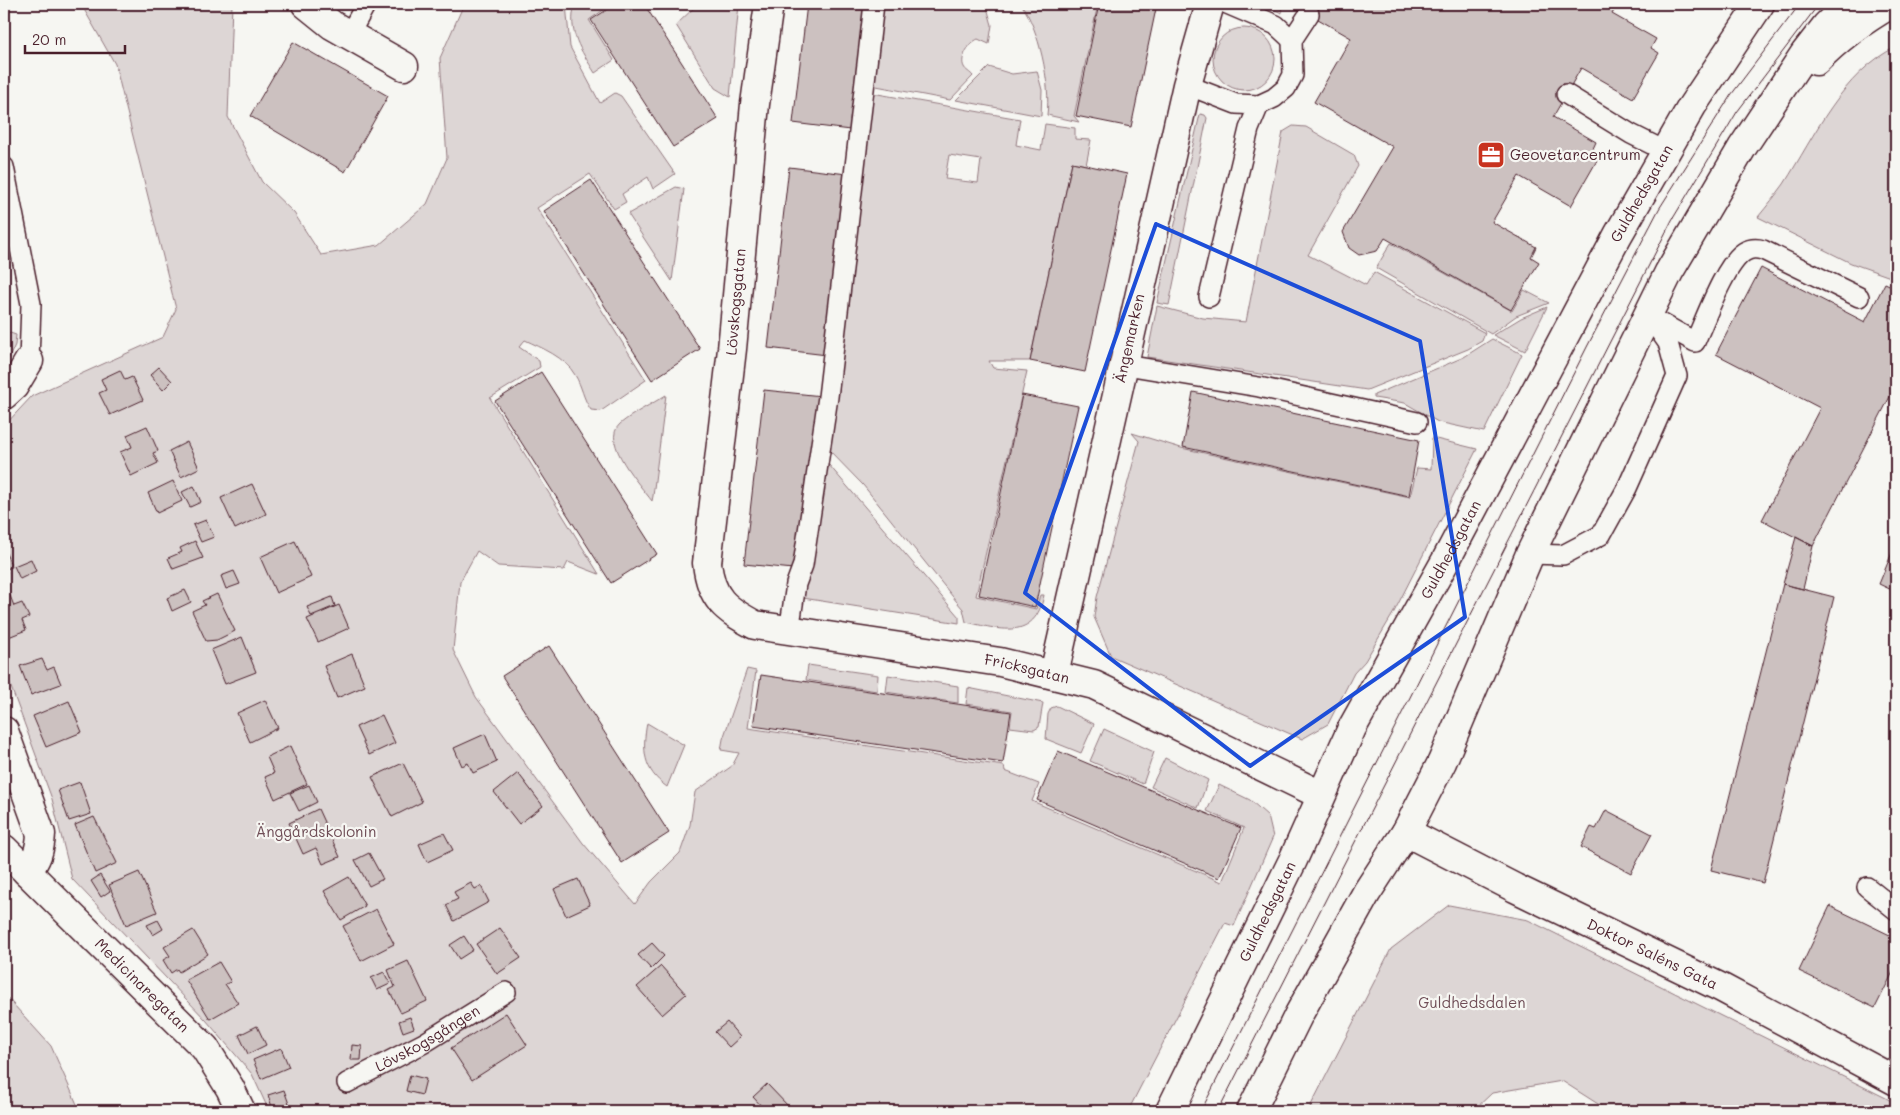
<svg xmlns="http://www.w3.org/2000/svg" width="1900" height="1115" font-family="Mali,sans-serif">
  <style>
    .green { fill: #ddd6d5; stroke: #947a80; fill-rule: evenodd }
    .building { fill: #ccc1c0; stroke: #4a1f2b }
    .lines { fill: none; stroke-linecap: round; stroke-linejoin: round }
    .lane-casing { stroke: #4a1f2b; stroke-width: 22 }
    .street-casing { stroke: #4a1f2b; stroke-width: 31 }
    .secondary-casing { stroke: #4a1f2b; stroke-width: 31 }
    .lane { stroke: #f6f6f2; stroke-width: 19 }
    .street { stroke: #f6f6f2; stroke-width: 28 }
    .secondary { stroke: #f6f6f2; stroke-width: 28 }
    .tram { stroke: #4a1f2b; stroke-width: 1 }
    .marked { fill: none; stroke: #1d4ed8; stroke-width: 4; stroke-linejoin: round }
    .labels { text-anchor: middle; stroke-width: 4.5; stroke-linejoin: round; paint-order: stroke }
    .poi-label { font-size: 15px; fill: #4a1f2b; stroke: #f6f6f2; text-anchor: start }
    .street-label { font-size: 15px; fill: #4a1f2b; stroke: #f6f6f2 }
    .park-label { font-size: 15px; fill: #6f4d56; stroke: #f6f6f2 }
  </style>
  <rect width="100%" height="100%" fill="#f6f6f2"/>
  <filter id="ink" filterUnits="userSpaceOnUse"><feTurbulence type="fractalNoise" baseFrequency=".02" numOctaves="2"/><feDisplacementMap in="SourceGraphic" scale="10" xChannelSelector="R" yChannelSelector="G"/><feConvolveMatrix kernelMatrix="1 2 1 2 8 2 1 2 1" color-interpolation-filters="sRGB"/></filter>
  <g filter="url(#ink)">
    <path class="green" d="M81,4H232L228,117L262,182L294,213L321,255L379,245L427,204L447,158L440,58L464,4H566L570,47L600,103L615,93L621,96L675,174L653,189L648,177L622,194L626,202L614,209L590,174L537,208L646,380L601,411L591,410C583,399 582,386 575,375C565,357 542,348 525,340L519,347L539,361L540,367L490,398L599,574L568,562L564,570L498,566L477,551L460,582L453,650L476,697L583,843L635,904L651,882L680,853L690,825L695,792L732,766L739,753L721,750L723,739L747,669L756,671L748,728L1004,766L1005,771L1039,784L1032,801L1222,882L1244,828L1207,811L1219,785L1250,800L1268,816L1273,837L1234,926L1225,923L1128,1111H269L252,1074L206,1020L72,879L52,799L4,668V426L32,396L163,337L176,309L115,64Z
      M575,4H612L589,20L614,60L595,73C581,50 567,32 575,4Z
      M698,4H739L730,97L715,88L676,25Z
      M881,4H986L992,25L989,44L978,39C970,42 959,58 964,67C965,70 971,73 973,76L950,100L871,85Z
      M1021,4H1098L1074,116L1079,122L1047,115C1051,84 1039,28 1021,4Z
      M1260,4H1281L1282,13Z
      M1213 59a31 31 0 1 1 62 0a31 31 0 1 1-62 0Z
      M1896,47V46V279L1851,263L1758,217C1767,206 1776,195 1784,184C1815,135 1842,73 1896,47Z
      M989,67L1012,74L1037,71L1042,90L1041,116L956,100Z
      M872,93L1020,119L1016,145L1041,150L1045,124L1075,128V139L1091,140L1086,165L1072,162L1030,361H989L993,368L1027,371L976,596L1036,609L1040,595H1044C1035,642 999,629 966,622L963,609L957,602L863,485L827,448ZM949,155L981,160L978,183L945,179Z
      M1200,114L1205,115L1207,118L1169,305L1157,303Z
      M1293,126L1306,127L1354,155L1358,166L1308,255L1366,285L1374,272L1485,333L1482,341L1468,349L1367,390L1147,357L1157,306L1203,318L1246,322L1283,132Z
      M676,187L684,189L672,281L628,214Z
      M1391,243L1512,311L1524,290L1549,303L1516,316L1491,334L1376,268Z
      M1547,307L1525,351L1493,335L1521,318Z
      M10,333L16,335L15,345L4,369V337Z
      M1492,339L1522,354L1484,432L1438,422L1405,403L1374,398V395L1464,357Z
      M666,395L653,496L652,501C640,485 600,442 620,424C633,413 652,404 666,395Z
      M1132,433L1181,448L1410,497L1417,468L1431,469L1432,438L1477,449L1394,612L1365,661L1354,673L1328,724L1302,739L1111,656L1094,617L1097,597L1139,441Z
      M823,458L959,617V623L803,598Z
      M808,665L878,675L877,691L806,680Z
      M888,675L958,686V703L886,692Z
      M968,688L1043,703L1039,727L1034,730L1010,727L1012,711L966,704Z
      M1057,706L1094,724L1081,753L1046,739L1048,714L1051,708Z
      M647,723L684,745L667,787C643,770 642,750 647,723Z
      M1104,729L1154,752L1143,784L1090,761Z
      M1165,758L1208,780L1198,808L1151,787Z
      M1449,905L1528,920L1886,1098L1896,1104V1111H1609L1562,1081L1492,1093L1473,1111H1308L1391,949Z
      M4,994L51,1046L80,1111H4Z"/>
    <path class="building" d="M616,4H644L718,119L673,147L591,20Z
      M807,4H864L850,130L793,123Z
      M1099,4H1157L1131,127L1076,116Z
      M1292,4H1618L1612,14L1656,39L1651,48L1659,53L1633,98L1581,68L1553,117L1596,142L1591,153L1599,157L1571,206L1519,176L1492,222L1536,247L1531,257L1539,262L1511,310L1385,238L1377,251L1359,255L1349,248L1343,232L1393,147L1314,102L1351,38Z
      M293,42L388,96L345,172L250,116Z
      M1072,162L1127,174L1085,372L1030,361Z
      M789,167L847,174L827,355L768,348Z
      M591,180L700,349L652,380L544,211Z
      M1761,268L1865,322L1885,283L1896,288V385L1813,546L1762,520L1820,408L1716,354Z
      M159,367L172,381L163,390L150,375Z
      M120,370L125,380L132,377L143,400L110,415L99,393L106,390L101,379Z
      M541,372L657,554L611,583L495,401Z
      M764,390L822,396L803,570L744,564Z
      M1193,392L1419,440L1409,496L1183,447Z
      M1022,395L1078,406L1035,607L979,595Z
      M147,426L158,451L153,453L158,463L131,476L120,452L132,447L127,435Z
      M187,442L199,468L181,477L169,451Z
      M173,481L182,501L157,513L148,493Z
      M252,484L266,514L235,529L221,498Z
      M194,486L201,502L190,507L182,492Z
      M206,520L214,537L201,542L193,525Z
      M1796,537L1813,546L1803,589L1783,584Z
      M195,541L203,558L173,569L168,558L182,552L180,548Z
      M295,541L311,577L276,593L260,557Z
      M1896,543V592L1879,584Z
      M4,549L12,567L6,569L7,573L4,574Z
      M31,559L36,571L20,579L14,566Z
      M234,571L240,584L226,589L221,576Z
      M1783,584L1834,597L1763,883L1711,870Z
      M185,590L191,602L172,611L167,598Z
      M9,593L14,606L22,603L29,617L22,620L26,630L6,638L4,633V595Z
      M217,594L235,631L217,640L206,641L192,611L205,605L202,601Z
      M332,597L335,606L311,616L307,607Z
      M339,605L349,628L318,642L307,619Z
      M242,637L256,672L225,684L211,650Z
      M549,646L669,833L622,863L502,676Z
      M352,654L365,686L337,698L324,666Z
      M42,659L47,670L54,667L61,684L31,695L20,666Z
      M761,675L1011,712L1003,763L753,726Z
      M265,700L278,728L250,742L237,713Z
      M69,701L82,732L46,747L33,716Z
      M382,715L395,743L369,755L356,727Z
      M485,734L497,762L473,773L468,763L462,766L454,748Z
      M290,746L307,784L275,799L265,777L274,773L267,757Z
      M1058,751L1241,828L1219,878L1037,800Z
      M403,763L422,802L392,817L372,777Z
      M518,773L543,806L519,824L494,792Z
      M80,782L91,814L69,821L58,790Z
      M309,785L317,802L299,811L290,793Z
      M318,809L340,857L323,864L316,848L303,854L289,823Z
      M1606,810L1652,834L1631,873L1581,847L1591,827L1596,829Z
      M94,817L117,863L95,873L75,825Z
      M444,833L453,850L427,862L419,844Z
      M369,853L383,879L369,886L355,860Z
      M139,872L157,912L126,925L109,885Z
      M100,875L110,891L101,897L91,881Z
      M349,877L365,906L341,920L324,891Z
      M578,879L590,905L566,916L554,889Z
      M471,883L475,889L481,886L489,902L454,921L446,905L458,899L454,892Z
      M1830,906L1896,938V966L1875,1008L1799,971Z
      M376,909L394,944L361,961L343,926Z
      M158,920L163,929L153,935L147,925Z
      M500,928L521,958L497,974L476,944Z
      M193,930L208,954L179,972L177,969L171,973L163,960L170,956L164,947Z
      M464,936L473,950L459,959L450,945Z
      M652,943L664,956L651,969L638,955Z
      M408,961L427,1001L401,1013L389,990L395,987L388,970Z
      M219,962L231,982L225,984L238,1003L210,1019L186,980Z
      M661,966L686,994L662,1015L637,987Z
      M384,972L390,984L377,990L371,978Z
      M506,1013L527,1045L472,1080L451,1048Z
      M410,1017L414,1028L403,1032L399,1021Z
      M727,1022L740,1037L729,1047L715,1032Z
      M257,1026L266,1045L248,1054L239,1035Z
      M352,1045L362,1046L361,1060H351Z
      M281,1048L289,1067L261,1079L253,1060Z
      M410,1075L426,1079L422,1095L406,1091Z
      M767,1084L789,1107L792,1111H766L753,1097Z
      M284,1090L289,1104L273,1110L268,1095Z
      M1510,1105L1513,1111H1499Z"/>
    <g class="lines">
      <defs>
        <g id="lane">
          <path d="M1227,4L1276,25L1292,40"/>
          <path d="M349,35L366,4"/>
          <path d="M1187,85L1236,104L1259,105L1274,98L1286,88L1293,75L1292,40L1309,14"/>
          <path d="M1566,94L1631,134L1665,151"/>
          <path d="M4,167L31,304L29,361"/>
          <path d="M1209,297L1249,129L1259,105"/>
          <path d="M1654,319L1695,342C1705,320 1725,264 1744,252C1751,248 1756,248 1763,250L1859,297"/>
          <path d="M1126,365L1259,387L1417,422"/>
          <path d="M1530,554L1563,555L1601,535L1627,488L1677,376L1668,343L1649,316"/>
          <path d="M789,632L796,584L803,565L828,397L874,4"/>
          <path d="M1867,887L1896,910"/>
          <path id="s1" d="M347,1083L424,1043L506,992"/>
        </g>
        <g id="street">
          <path d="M306,4L332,25L404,66"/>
          <path id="s2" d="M769,4L755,104L732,349L707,563C711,599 725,609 755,625L1000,662L1094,685L1321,795"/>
          <path d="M4,395L14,386L29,361"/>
          <path id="s3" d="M1054,674L1187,85L1210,4"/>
          <path d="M4,731L41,834C40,850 37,859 27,872"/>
          <path id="s4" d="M1406,832L1515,888L1722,988L1896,1081"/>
          <path id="s5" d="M4,849L205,1048L230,1088L241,1111"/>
        </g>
        <g id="secondary">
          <path d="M1816,61C1838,38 1863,20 1891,4"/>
          <path id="s6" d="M1170,1111L1293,860L1352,728L1446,560L1618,235L1692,106L1760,4"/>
          <path d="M1251,1111L1299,1014L1367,892L1406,832L1442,762L1530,554L1669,272L1742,148L1805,53L1826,26L1848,4"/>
        </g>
      </defs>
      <use href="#lane" class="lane-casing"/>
      <use href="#street" class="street-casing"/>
      <use href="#secondary" class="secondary-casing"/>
      <use href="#lane" class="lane"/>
      <use href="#street" class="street"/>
      <use href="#secondary" class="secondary"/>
      <path class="tram" d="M1201,1111L1587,347L1659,209L1731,95L1800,4
        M1218,1111L1672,220L1737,112L1819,4"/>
    </g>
  </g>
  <path class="marked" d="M1156,224L1420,341L1465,617L1250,766L1025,593Z"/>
  <defs>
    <symbol id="office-square" viewBox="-11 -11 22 22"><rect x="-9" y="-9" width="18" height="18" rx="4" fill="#c8321e" stroke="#f6f6f2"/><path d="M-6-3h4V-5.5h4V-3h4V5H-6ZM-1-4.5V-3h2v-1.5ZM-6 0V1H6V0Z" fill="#fff"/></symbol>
  </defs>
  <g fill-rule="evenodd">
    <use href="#office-square" x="1475" y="139" width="32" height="32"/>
  </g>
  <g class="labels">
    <g class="poi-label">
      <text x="1510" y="160">Geovetarcentrum</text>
    </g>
    <g class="street-label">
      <text dy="5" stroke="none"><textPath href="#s6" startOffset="1032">Guldhedsgatan</textPath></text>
      <text transform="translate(736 302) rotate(-85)" y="5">Lövskogsgatan</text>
      <text dy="5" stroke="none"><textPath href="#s3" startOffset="344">Ängemarken</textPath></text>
      <text dy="5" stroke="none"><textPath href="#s6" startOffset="628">Guldhedsgatan</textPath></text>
      <text dy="5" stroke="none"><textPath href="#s2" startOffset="921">Fricksgatan</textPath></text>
      <text dy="5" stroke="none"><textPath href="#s6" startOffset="222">Guldhedsgatan</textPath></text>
      <text dy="5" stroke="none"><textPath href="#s4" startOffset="275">Doktor Saléns Gata</textPath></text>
      <text dy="5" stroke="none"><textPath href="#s5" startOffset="194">Medicinaregatan</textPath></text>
      <text dy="5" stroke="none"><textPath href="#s1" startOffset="92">Lövskogsgången</textPath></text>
    </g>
    <g class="park-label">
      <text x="316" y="837">Änggårdskolonin</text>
      <text x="1472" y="1008">Guldhedsdalen</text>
    </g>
  </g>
  <rect width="1900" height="1115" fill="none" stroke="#f6f6f2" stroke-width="20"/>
  <rect x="10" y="10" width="1880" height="1095" fill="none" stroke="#4a1f2b" stroke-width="2" filter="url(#ink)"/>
  <path d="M25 45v8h100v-8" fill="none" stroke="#4a1f2b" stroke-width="2.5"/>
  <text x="32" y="45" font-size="15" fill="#4a1f2b" stroke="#f6f6f2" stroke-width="4" paint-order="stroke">20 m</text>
</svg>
